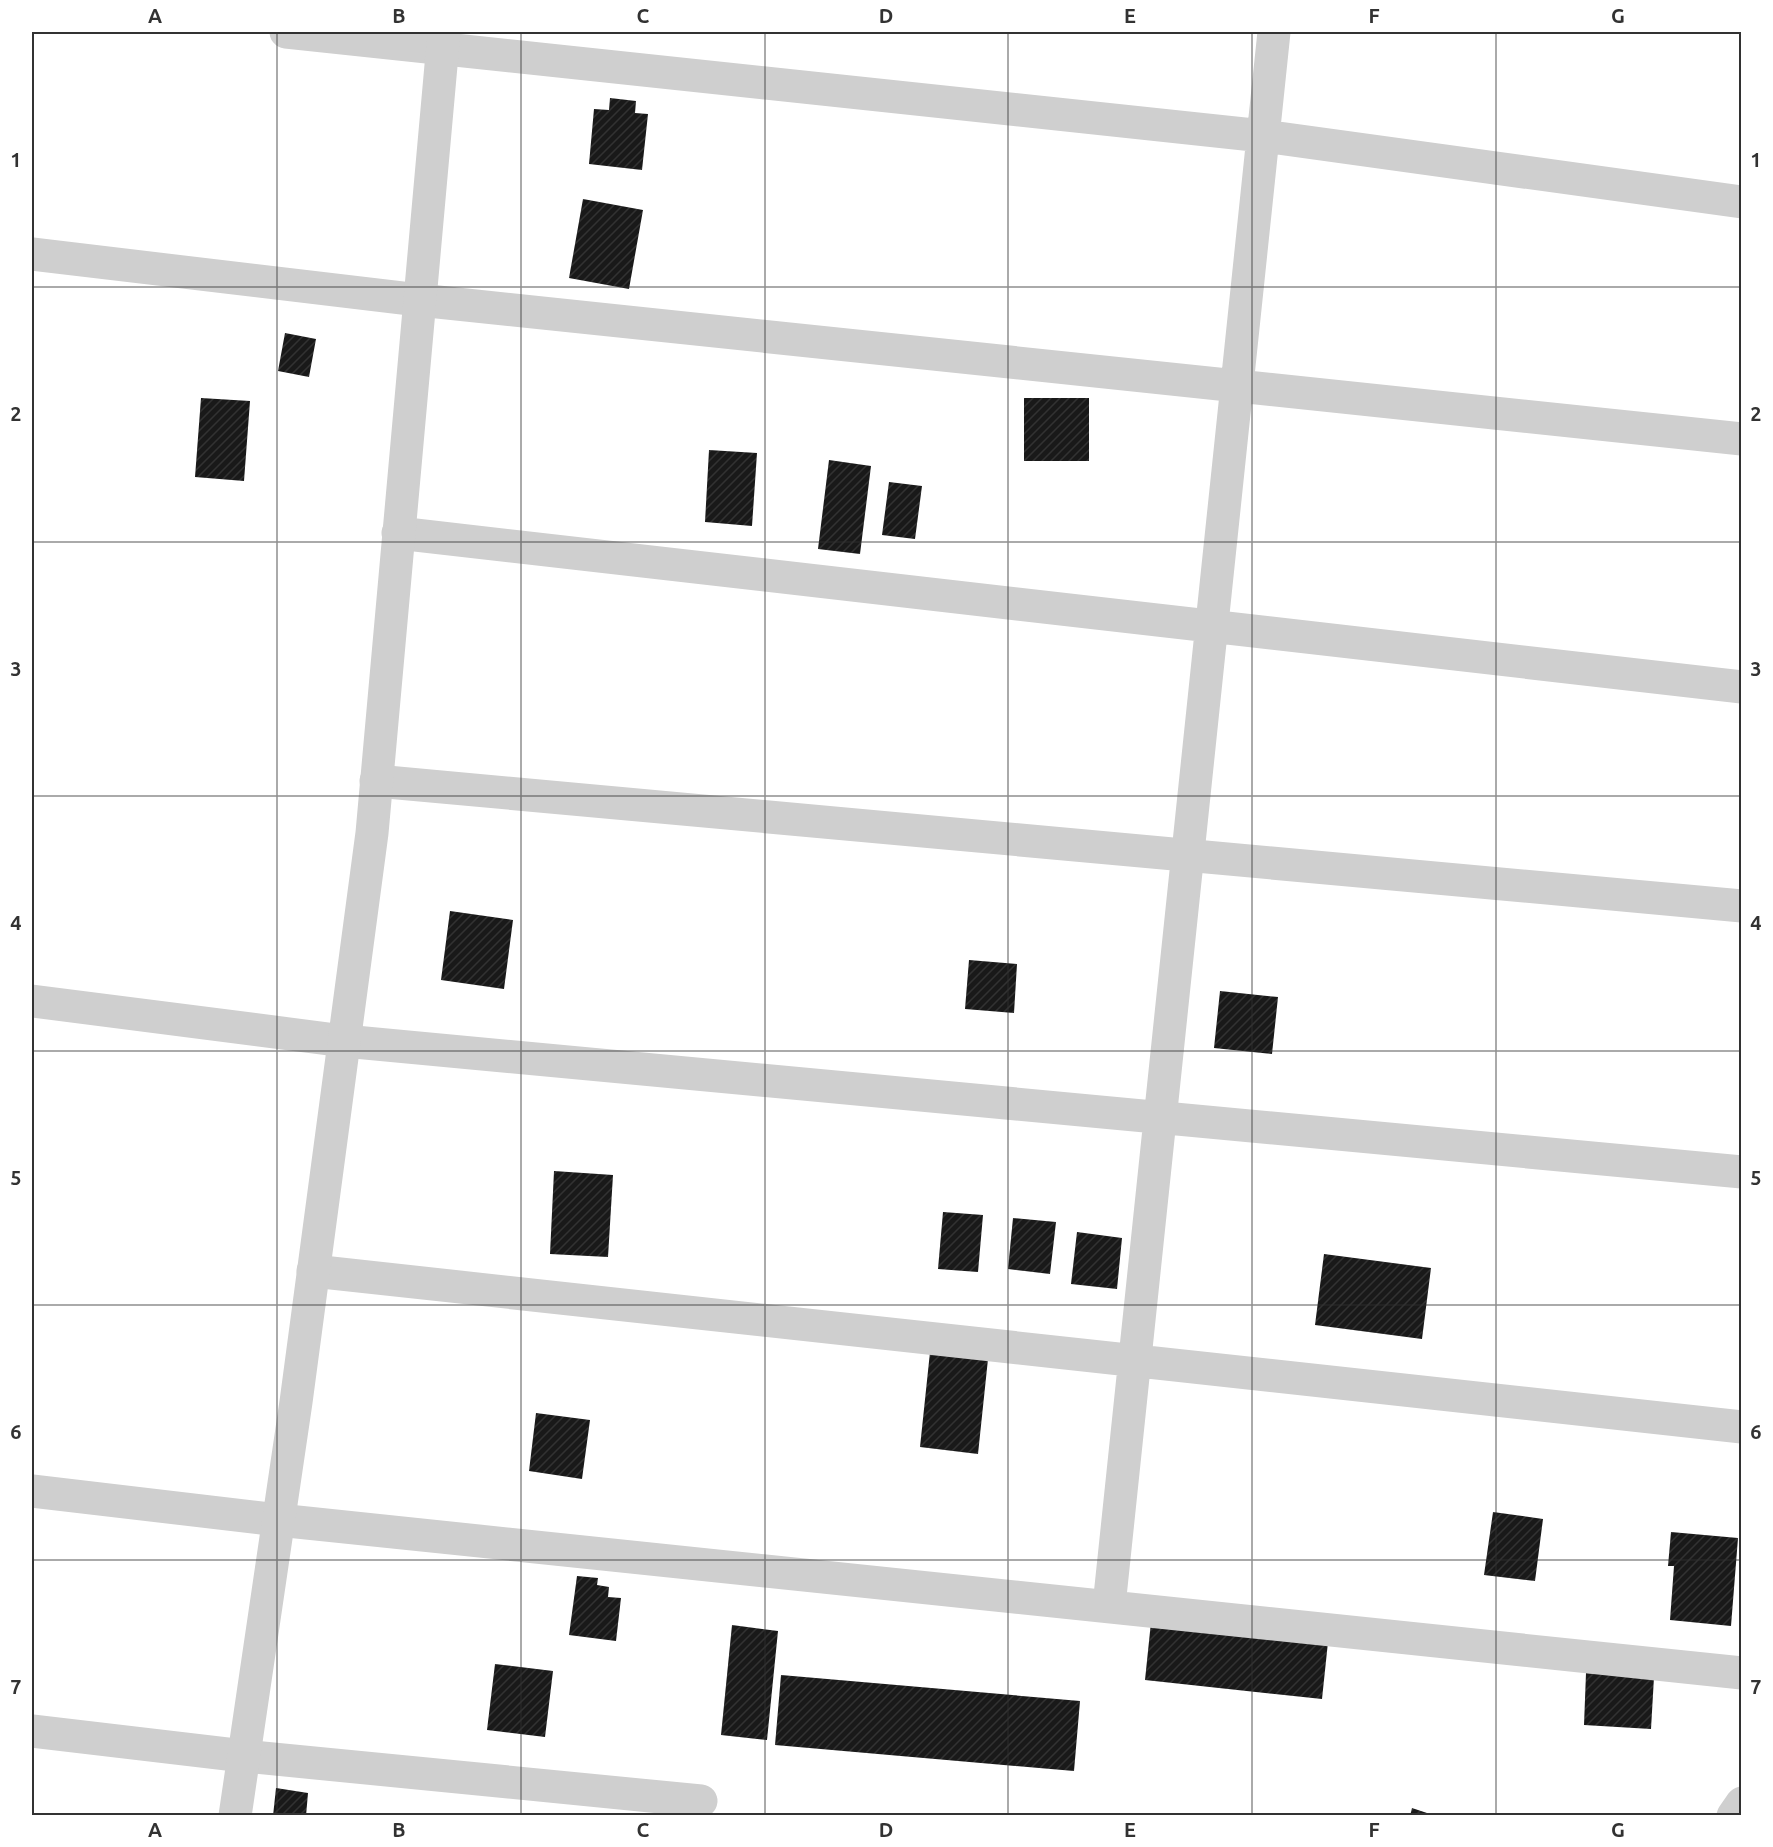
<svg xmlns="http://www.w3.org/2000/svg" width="1773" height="1847" font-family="Ubuntu,sans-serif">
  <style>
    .building { fill: url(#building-hatch) }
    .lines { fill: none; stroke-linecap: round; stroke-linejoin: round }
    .minor { stroke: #cfcfcf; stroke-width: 33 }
    .tertiary { stroke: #cfcfcf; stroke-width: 33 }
    .grid { fill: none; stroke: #323232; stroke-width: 1.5; stroke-opacity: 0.55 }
    .neatline { fill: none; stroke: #323232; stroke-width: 2 }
    .grid-label { font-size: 20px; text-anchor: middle; font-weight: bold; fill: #323232 }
  </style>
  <defs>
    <pattern id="building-hatch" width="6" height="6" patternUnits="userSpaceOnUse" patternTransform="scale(1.5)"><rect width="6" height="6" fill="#191919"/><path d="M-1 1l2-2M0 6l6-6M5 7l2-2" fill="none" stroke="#323232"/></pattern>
  </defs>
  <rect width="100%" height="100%" fill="#fff"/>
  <path class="building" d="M610,98L636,101L635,113L648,114L642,170L589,164L594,109L609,110Z
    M583,199L643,210L629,289L569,278Z
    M285,333L316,339L309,377L278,371Z
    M201,398L250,401L244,481L195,477Z
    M1024,398H1089V461H1024Z
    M709,450L757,453L752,526L705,522Z
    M829,460L871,466L860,554L818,549Z
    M889,482L922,486L915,539L882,535Z
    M450,911L513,920L504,989L441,980Z
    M969,960L1017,964L1014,1013L965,1009Z
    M1220,991L1278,997L1272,1054L1214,1048Z
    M554,1171L613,1175L608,1257L550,1254Z
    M943,1212L983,1215L978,1272L938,1269Z
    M1013,1218L1056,1222L1050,1274L1008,1269Z
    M1077,1232L1122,1238L1117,1289L1071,1284Z
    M1324,1254L1431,1268L1422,1339L1315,1325Z
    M930,1352L988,1359L978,1454L920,1447Z
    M536,1413L590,1420L582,1479L529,1471Z
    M1493,1512L1543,1519L1535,1581L1484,1575Z
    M1671,1532L1738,1538L1731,1626L1670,1620L1674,1566H1668Z
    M577,1576L598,1578L597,1585L609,1587L608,1597L621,1598L616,1641L569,1635Z
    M1151,1622L1328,1642L1322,1699L1145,1680Z
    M732,1625L778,1631L767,1740L721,1735Z
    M495,1664L553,1671L545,1737L487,1730Z
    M1586,1673L1654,1677L1651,1729L1584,1725Z
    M781,1675L1080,1701L1074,1771L775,1745Z
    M276,1788L308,1793L306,1816H273Z
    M1412,1808L1433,1815V1816H1410Z"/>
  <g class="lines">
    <path class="minor" d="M286,32L1263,136L1742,202
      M32,254L419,300L1742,439
      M398,533L1742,687
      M376,781L1742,906
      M32,1001L344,1041L1742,1172
      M313,1271L1742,1427
      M32,1491L278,1520L1742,1673
      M1109,1606L1274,32
      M32,1731L244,1756L701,1801
      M1733,1816L1742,1803"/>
    <path class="tertiary" d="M235,1816L296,1402L372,833L444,32"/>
  </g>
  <path class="grid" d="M277,32V1816M521,32V1816M765,32V1816M1008,32V1816M1252,32V1816M1496,32V1816M32,287H1742M32,542H1742M32,796H1742M32,1051H1742M32,1305H1742M32,1560H1742"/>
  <rect width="1773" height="1847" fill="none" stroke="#ffffff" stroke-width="66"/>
  <rect x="33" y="33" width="1707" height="1781" class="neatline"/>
  <g class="grid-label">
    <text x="155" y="23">A</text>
    <text x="399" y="23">B</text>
    <text x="643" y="23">C</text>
    <text x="886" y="23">D</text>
    <text x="1130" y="23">E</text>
    <text x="1374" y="23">F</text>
    <text x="1618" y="23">G</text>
    <text x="16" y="167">1</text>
    <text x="1756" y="167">1</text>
    <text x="16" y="421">2</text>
    <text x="1756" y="421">2</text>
    <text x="16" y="676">3</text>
    <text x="1756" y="676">3</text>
    <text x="16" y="930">4</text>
    <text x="1756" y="930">4</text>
    <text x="16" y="1185">5</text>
    <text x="1756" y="1185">5</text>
    <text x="16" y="1439">6</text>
    <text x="1756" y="1439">6</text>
    <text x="16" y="1694">7</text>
    <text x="1756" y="1694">7</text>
    <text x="155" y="1837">A</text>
    <text x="399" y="1837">B</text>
    <text x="643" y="1837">C</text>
    <text x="886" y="1837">D</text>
    <text x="1130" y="1837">E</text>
    <text x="1374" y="1837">F</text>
    <text x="1618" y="1837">G</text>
  </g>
</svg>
